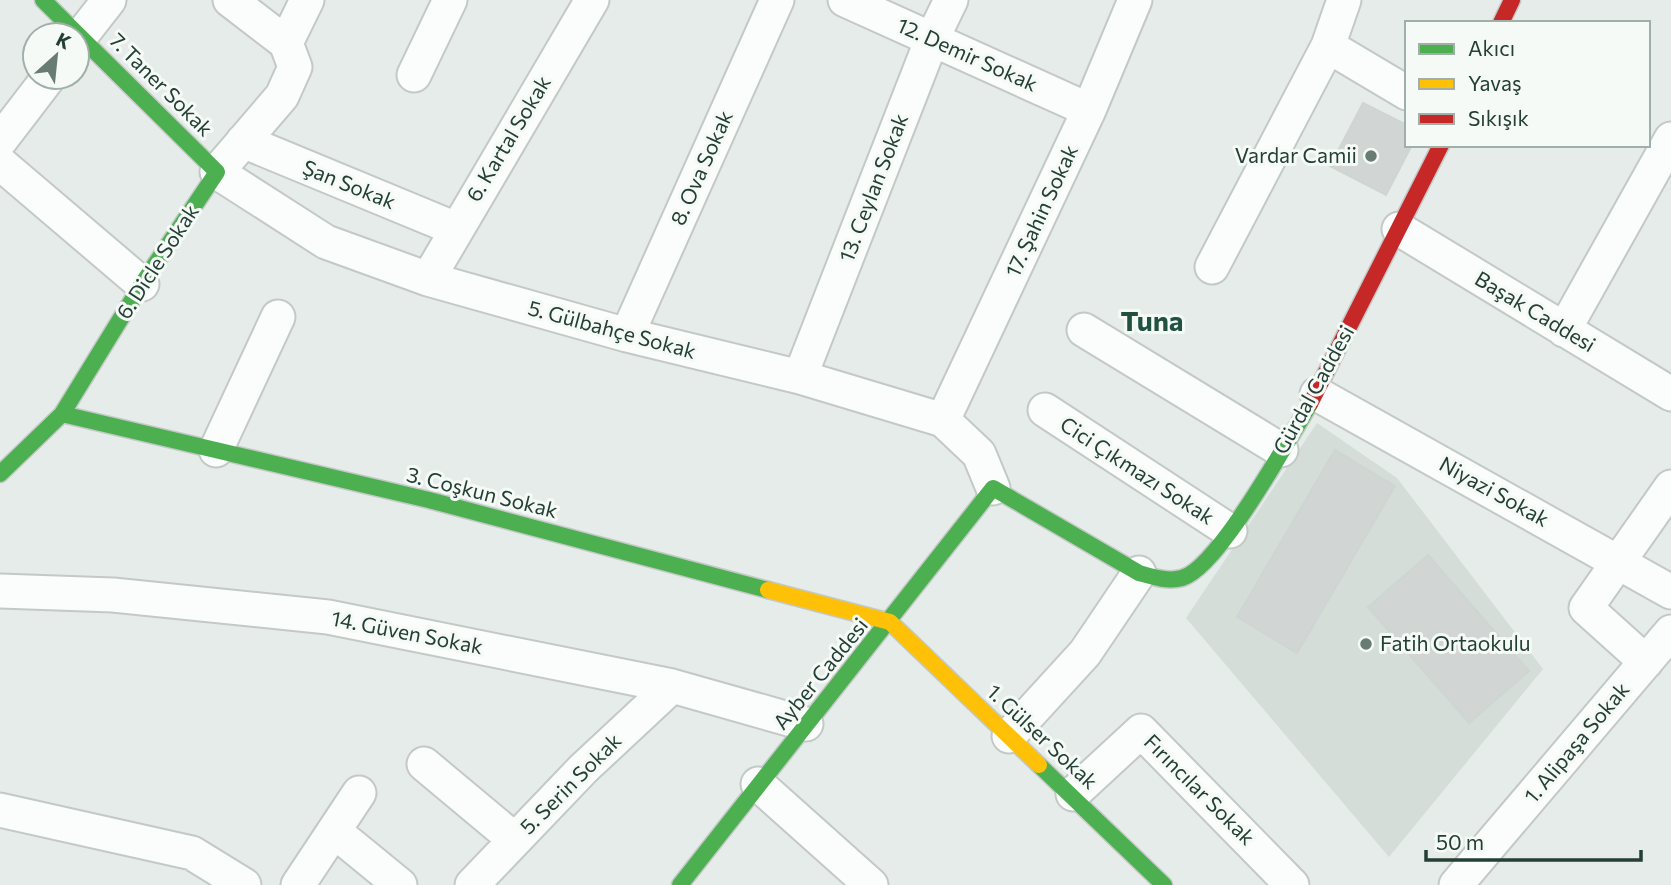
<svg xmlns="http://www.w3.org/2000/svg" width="1671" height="885" font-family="Commissioner,sans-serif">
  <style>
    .built { fill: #d4ddd8 }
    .building { fill: #d1d5d3; stroke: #cfd5d2; stroke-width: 2 }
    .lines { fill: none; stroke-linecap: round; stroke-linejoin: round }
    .street-casing { stroke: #c3c9c6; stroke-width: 37 }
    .fast-casing { stroke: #c2c9c6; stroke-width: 19 }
    .slow-casing { stroke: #c2c9c6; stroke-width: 19 }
    .jam-casing { stroke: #c2c9c6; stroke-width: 19 }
    .street { stroke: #fbfcfc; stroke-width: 33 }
    .fast { stroke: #4caf50; stroke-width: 16 }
    .slow { stroke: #ffc107; stroke-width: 16 }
    .jam { stroke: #c62828; stroke-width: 16 }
    .poi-dot { fill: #687c74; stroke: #f5faf7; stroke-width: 2.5 }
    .labels { text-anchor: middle; stroke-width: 6; stroke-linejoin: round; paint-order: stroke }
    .street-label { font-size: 21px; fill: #243f35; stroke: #f5faf7 }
    .poi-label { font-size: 21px; fill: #243f35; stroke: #f5faf7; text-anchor: end }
    .district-label { font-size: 28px; font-weight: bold; fill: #205141; stroke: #f5faf7 }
  </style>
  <rect width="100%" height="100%" fill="#e6ece9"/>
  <path class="built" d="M1317,423L1397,478L1543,669L1389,857L1186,618Z"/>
  <path class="building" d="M1363,103L1407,125V145H1412L1386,195L1330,166Z
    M1335,450L1395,486L1297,653L1237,617Z
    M1428,555L1529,671L1469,723L1368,607Z"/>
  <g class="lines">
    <defs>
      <path id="street" d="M230,0L286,43
        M845,0L1089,110
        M77,41L109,0
        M286,43L295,67L282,96L217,172L326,242L428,279L627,335L800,377L943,420L979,454L993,488
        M286,43L307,0
        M1328,46L1407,93
        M414,75L450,0
        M0,141L49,77
        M243,141L456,229
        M0,163L142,284
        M1399,229L1671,394
        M1212,267L1328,46L1344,0
        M428,279L592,0
        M1084,330L1281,450
        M1564,330L1671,139
        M627,335L777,0
        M800,377L932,39L951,0
        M1317,394L1671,592
        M1045,410L1230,531
        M943,420L1089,110L1135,0
        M216,450L278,317
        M0,591L113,595L328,617L672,686L806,724
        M1646,662L1586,608L1671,487
        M1009,736L1085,653L1139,573
        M424,764L515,840
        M758,784L871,885
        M1073,794L1141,731L1292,885
        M0,810L192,853L244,885
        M334,831L400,885
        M298,885L359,793
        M472,885L583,769L672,686
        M1456,885L1671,632"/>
      <path id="fast" d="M62,414L429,500L768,590
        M0,474L62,414L142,284L217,172L43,0
        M1039,765L1164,885
        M680,885L993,488L1139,573C1153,577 1168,582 1182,578C1218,568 1288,440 1310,404"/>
      <path id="slow" d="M768,590L890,622L1039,765"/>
      <path id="jam" d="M1501,23L1512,0
        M1310,404L1441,145"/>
    </defs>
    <use href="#street" class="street-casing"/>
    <use href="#fast" class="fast-casing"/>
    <use href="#slow" class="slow-casing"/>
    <use href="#jam" class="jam-casing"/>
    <use href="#street" class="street"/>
    <use href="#fast" class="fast"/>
    <use href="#slow" class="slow"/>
    <use href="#jam" class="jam"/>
  </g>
  <g class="poi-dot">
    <circle cx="1371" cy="156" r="7"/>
    <circle cx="1366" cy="644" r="7"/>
  </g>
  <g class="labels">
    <g class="street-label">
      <text transform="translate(967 55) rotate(24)" y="7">12. Demir Sokak</text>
      <text transform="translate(161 85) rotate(45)" y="7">7. Taner Sokak</text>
      <text transform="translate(509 139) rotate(-59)" y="7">6. Kartal Sokak</text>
      <text transform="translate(702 168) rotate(-66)" y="7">8. Ova Sokak</text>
      <text transform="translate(349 185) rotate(22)" y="7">Şan Sokak</text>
      <text transform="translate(874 188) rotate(-69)" y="7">13. Ceylan Sokak</text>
      <text transform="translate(1042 211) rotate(-65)" y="7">17. Şahin Sokak</text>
      <text transform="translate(158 262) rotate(-57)" y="7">6. Dicle Sokak</text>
      <text transform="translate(1535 312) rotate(31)" y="7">Başak Caddesi</text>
      <text transform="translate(612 330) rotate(15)" y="7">5. Gülbahçe Sokak</text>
      <text transform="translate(1314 390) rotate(-61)" y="7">Gürdal Caddesi</text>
      <text transform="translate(1137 471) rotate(33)" y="7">Cici Çıkmazı Sokak</text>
      <text transform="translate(1494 492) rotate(29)" y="7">Niyazi Sokak</text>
      <text transform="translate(482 493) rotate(14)" y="7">3. Coşkun Sokak</text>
      <text transform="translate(407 633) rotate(11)" y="7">14. Güven Sokak</text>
      <text transform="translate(821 674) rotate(-51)" y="7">Ayber Caddesi</text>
      <text transform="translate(1042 737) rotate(43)" y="7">1. Gülser Sokak</text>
      <text transform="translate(1577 743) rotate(-50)" y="7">1. Alipaşa Sokak</text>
      <text transform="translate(571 784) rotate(-45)" y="7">5. Serin Sokak</text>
      <text transform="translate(1199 790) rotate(45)" y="7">Fırıncılar Sokak</text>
    </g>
    <g class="poi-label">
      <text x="1357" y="163">Vardar Camii</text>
      <text x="1380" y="651" text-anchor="start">Fatih Ortaokulu</text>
    </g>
    <g class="district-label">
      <text x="1152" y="331">Tuna</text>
    </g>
  </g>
  <rect x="1405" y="21" width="245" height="126" fill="#f5faf7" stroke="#a1afa9" stroke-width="2"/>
  <rect x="1419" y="44" width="35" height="10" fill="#4caf50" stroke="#a1afa9" stroke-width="2"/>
  <text x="1468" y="56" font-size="21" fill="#243f35">Akıcı</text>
  <rect x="1419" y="79" width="35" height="10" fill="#ffc107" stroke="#a1afa9" stroke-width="2"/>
  <text x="1468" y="91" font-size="21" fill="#243f35">Yavaş</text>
  <rect x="1419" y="114" width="35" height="10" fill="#c62828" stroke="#a1afa9" stroke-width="2"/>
  <text x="1468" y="126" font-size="21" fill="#243f35">Sıkışık</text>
  <g transform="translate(56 56) rotate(27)"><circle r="33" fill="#f5faf7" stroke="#a1afa9" stroke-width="2"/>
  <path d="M0-5L12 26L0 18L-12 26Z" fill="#687c74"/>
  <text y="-10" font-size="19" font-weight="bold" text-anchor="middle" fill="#243f35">K</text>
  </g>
  <path d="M1426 850v10h215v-10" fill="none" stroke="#243f35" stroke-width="3.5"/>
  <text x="1436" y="850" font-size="21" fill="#243f35" stroke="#f5faf7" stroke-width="5" paint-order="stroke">50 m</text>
</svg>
